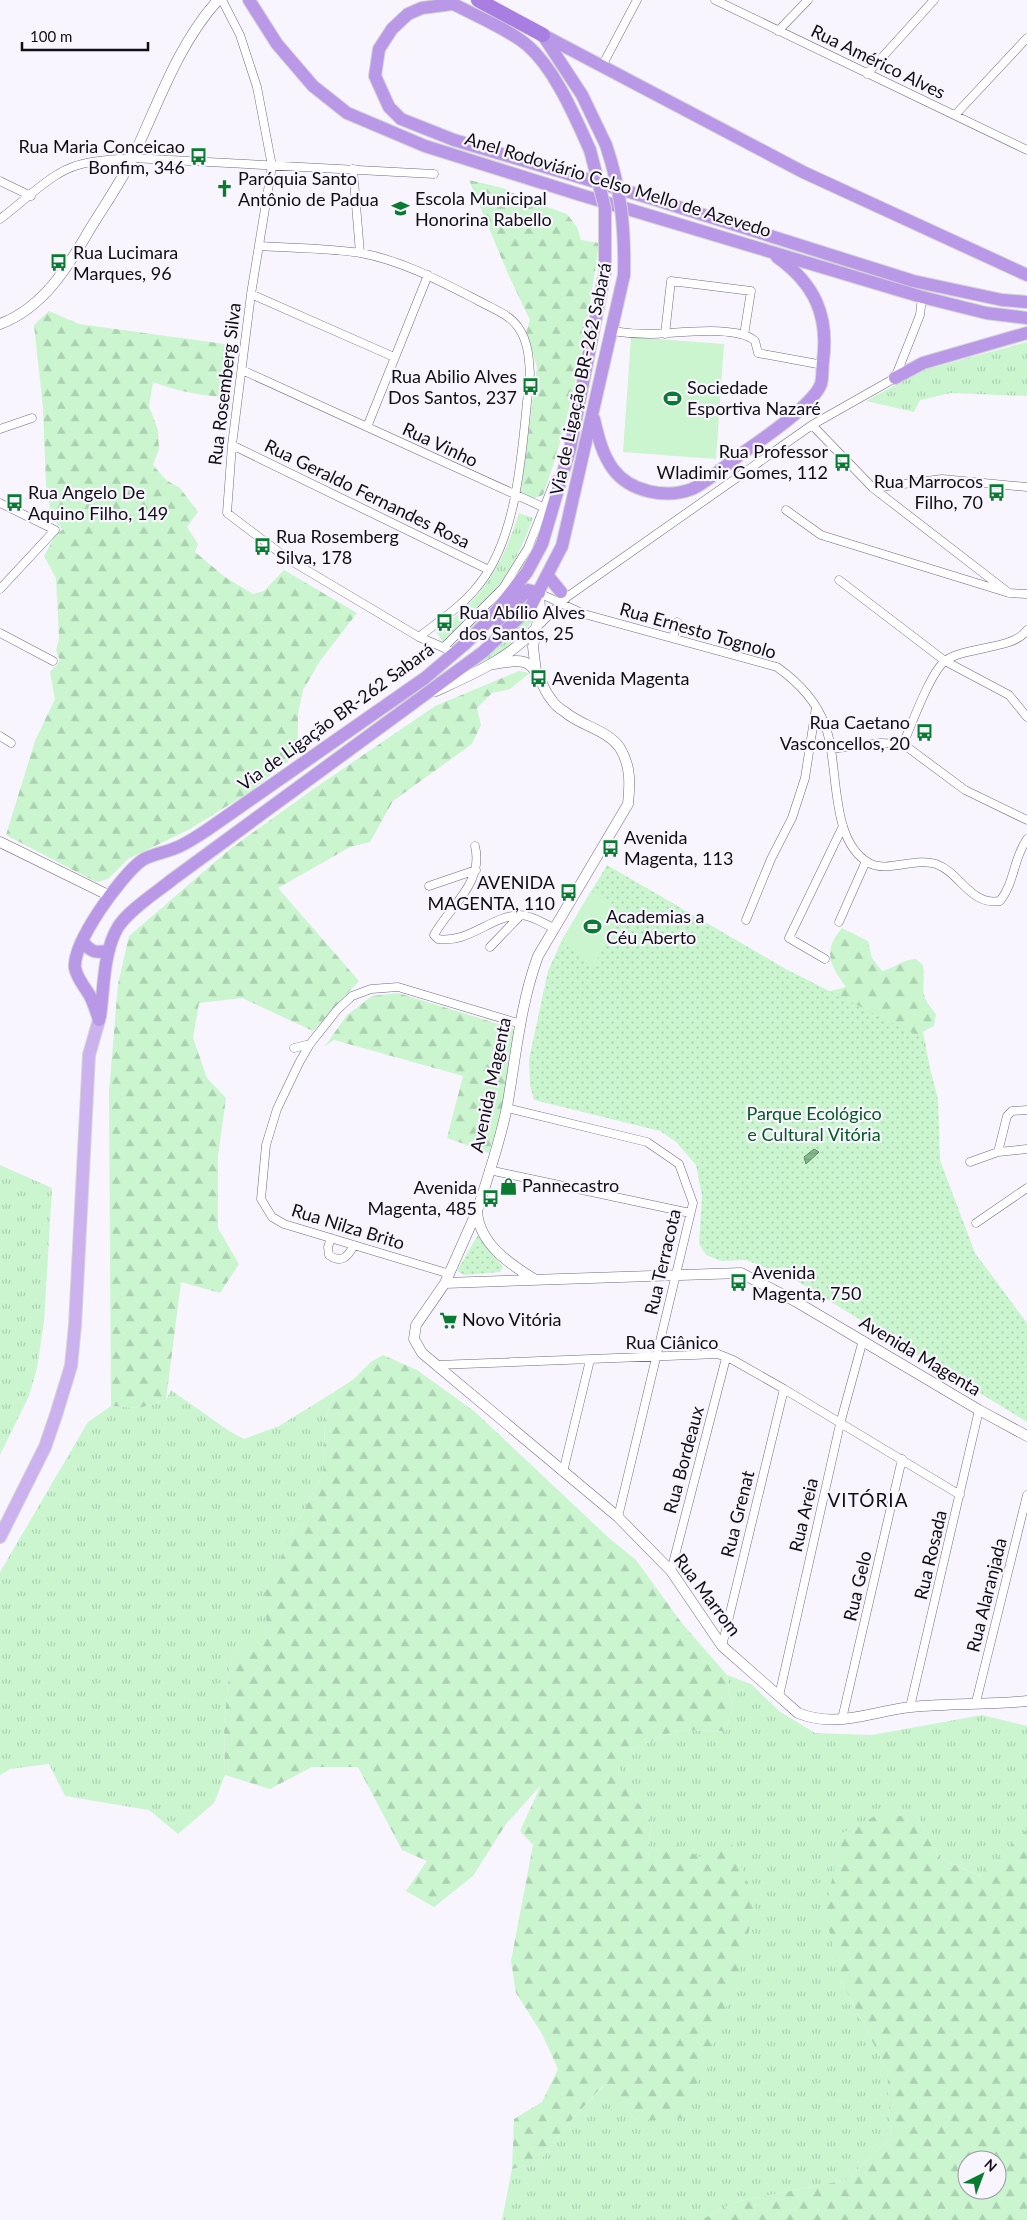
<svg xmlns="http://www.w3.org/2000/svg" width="1027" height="2220" font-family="Lato,sans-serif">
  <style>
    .grass { fill: url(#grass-tufts) }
    .forest { fill: url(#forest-firs); fill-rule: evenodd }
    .park { fill: url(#park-dots) }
    .garden { fill: #caf5cf }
    .water { fill: url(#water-rules); stroke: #628669 }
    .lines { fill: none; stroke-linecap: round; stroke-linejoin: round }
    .minor-casing { stroke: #726a7f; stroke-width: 9 }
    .tertiary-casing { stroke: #726a7f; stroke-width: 11 }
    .primary-casing { stroke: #d4d4d5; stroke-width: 14 }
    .trunk-casing { stroke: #d4d4d5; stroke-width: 14 }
    .motorway-casing { stroke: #d4d4d5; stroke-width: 15 }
    .minor { stroke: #fff; stroke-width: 8 }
    .tertiary { stroke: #fff; stroke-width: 10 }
    .primary { stroke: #cbb2ee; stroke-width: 12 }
    .trunk { stroke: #ba98e8; stroke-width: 12 }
    .motorway { stroke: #a97ee2; stroke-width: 14 }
    .trunk-bridge-casing { stroke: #d4d4d5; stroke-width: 14; stroke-linecap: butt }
    .trunk-bridge { stroke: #ba98e8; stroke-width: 12 }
    .labels { text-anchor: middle; stroke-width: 4.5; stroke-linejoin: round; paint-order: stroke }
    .street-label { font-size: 18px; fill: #110e16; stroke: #f9f5ff }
    .poi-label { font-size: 18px; fill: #110e16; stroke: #f9f5ff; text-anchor: start }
    .park-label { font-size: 18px; fill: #045a22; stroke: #f9f5ff }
    .neighbourhood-label { font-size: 19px; letter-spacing: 1px; fill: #110e16; stroke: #f9f5ff }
  </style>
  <defs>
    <pattern id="grass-tufts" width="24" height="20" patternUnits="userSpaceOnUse" patternTransform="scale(1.25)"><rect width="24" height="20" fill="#caf5cf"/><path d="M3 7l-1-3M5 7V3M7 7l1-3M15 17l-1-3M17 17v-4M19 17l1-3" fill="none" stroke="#acd1b1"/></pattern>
    <pattern id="forest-firs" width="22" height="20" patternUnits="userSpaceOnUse" patternTransform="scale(1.25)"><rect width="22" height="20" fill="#caf5cf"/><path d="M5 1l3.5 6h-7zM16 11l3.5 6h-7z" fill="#acd1b1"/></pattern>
    <pattern id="park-dots" width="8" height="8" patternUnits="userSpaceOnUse" patternTransform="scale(1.25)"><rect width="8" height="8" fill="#caf5cf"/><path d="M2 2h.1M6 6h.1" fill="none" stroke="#acd1b1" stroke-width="1.8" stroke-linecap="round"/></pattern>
    <pattern id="water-rules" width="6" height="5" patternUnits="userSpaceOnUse" patternTransform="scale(1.25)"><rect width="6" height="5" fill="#85b98c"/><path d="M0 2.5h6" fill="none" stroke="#729e78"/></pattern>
  </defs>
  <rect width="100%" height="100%" fill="#f9f5ff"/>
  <path class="grass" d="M1027,342V396L951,393L920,400L914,412L866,401L923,370Z
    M519,513L533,518C513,574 489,604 443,642L436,632C483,597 501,569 519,513Z
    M542,521L535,551L502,600L458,641L457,639L508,587L529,550Z
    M538,607C523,648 490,661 453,678Z
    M0,1165L52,1188L44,1322L37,1368L29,1396L0,1455Z
    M171,1390L229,1431L244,1439L279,1426L334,1392L325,1421L323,1474L289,1540L266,1591L267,1636L231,1656L224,1725L225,1775L214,1803L178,1834L149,1810L65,1796L49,1764L10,1769L0,1775V1572L88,1422L111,1406L139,1408L166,1400Z
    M727,1675L751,1684L779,1711L815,1733L872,1735L982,1715L1027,1726V1829L981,1876L939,1858L918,1817L840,1979L887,2070L891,2138L846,2180L735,2202L701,2220H502L512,2169L537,2164L573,2118L604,2086L638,2121L700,1857L648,1859L652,1823L632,1794L615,1760L640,1746L677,1730L726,1731L732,1706Z"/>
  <path class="forest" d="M469,180L503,188L530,201L567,214L577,227L581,240L599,243C587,329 573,413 543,495L530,500L521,492L537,367L526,333L530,320L508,274Z
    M49,311L79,324L232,345L228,397C201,396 177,391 153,382L149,406L158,430L159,449L153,465L166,480L180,488L198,512L187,527L198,544L195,552L225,577L253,594L264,591L284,570L357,613L320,661L303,690L298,714V742L291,759L248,793L190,829L128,859L108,879L96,882L6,835L35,741L55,699L50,672L60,661L56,650L59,638L56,578L44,556L55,536L63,529L52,519L46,485L43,408L34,325Z
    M519,671L530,673L510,689L492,693L477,708L481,725L472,744L393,801L370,842L350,847L278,888L359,981L313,1031L242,998L199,1003L193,1038L207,1078L226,1098L218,1156V1228L239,1264L220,1293L181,1282L166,1400L139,1408L111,1406L109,1092L118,984L129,936L230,849L312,790L435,706Z
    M842,928L868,941L872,958L882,971C895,968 903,959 916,959L923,965C926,992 917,991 936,1014L934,1026L923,1032L930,1068L819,994L846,987C830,965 822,952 842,928Z
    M398,993L518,1030L503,1107L489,1153L447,1138L463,1076L334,1040L325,1046L347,1015L372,996Z
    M383,1355L417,1370L474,1411L609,1538L636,1560L681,1622L727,1675L732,1706L726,1731L677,1730L640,1746L616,1760L632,1794L652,1823L648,1859L672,1843L700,1857L730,1840L756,1902L737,1979L683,2118L638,2121L603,2086L573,2118L537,2164L512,2169L514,2119L542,2102L558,2069L542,2034L516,1993L511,1961L533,1845L520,1831L541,1785L506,1824L473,1876L434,1907L406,1891L427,1861L402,1850L358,1767H312L270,1789L225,1775L224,1725L231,1656L267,1635L265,1591L289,1540L323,1474L325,1421L334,1392L354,1379L371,1362Z
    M877,1815L918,1817L939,1858L980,1876L1027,1829V2220H701L735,2202L846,2180L891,2138L887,2070L840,1979L825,1912L842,1833ZM967,2160H997V2190H967Z"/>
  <path class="park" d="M607,865L784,968L922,1038L938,1099L940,1160L975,1253L1027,1323V1422L792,1278L746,1260L721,1261L706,1255L699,1244L702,1196L696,1165L676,1142L660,1131L534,1100L530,1085L529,1059L548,971L563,938Z
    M478,1235L503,1267L500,1272L464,1275L457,1271Z"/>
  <path class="garden" d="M631,337L724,344L716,459L623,452Z
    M591,891L623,913L594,965L561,942Z"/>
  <path class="water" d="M814,1149L819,1152L806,1164L804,1157Z"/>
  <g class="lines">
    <defs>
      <path id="minor" d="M222,0L240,35L257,87L272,166L251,294L232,445L227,513L288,559L419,637L456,653
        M715,0L1027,150
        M778,31L808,0
        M602,66L637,0
        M867,74L934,0
        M955,115L1027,38
        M353,169L360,253
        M0,181L31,196
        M0,219C19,205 38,186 58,174C80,160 107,160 132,158L434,174
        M259,246C293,248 328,248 361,253C403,261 440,281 477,300C491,308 509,314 518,327C528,341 529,357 530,374C522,440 521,535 477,587C461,607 439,621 419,637
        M251,294L394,357
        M611,331C624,333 637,334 650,334C674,334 736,324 755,341L758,353L823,365
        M665,334L671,281L751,291L744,335
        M242,370L545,508
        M812,425L873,488L1009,593
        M367,427L428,275
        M0,429L32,418
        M232,445L489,570
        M873,488L942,479L1027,487
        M0,503L55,530L0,589
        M786,510L821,535L1009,593L1027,594
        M839,580L945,661L1009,695L1027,717
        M539,593L584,614L777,667C798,682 816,700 825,725C840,763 828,840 869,863C888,873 915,857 936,864C961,873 970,906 1000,901C1015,882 1013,859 1027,839
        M537,627L567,597L812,425L895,378L920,315L922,297
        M0,633L53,661
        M673,638L677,622
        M444,647L503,588L528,548L555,480
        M0,736L11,743
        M903,744C912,724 930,673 945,661C965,646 1014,650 1027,630
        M830,749L881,743L903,744L965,790L1027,820
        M475,846C484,883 450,906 434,935L438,939C468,944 491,916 520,915C532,915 544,924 554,928
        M429,886L476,870
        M746,920L771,859L792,818L805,778L816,707
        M839,922L866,861
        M490,947L519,917
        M825,959L789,938L843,826
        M294,1048L310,1044
        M507,1108L647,1142L679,1164L693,1203L618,1517
        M998,1152L1007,1116L1012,1111L1027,1110
        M970,1162L998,1152L1027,1149
        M489,1170L690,1213
        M976,1223L1027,1188
        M331,1238L328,1247L329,1255C341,1264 348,1257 354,1245
        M450,1274L284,1224L272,1217L261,1199L266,1145L277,1109L299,1063L310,1044L337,1010L352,996L371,989L398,987L521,1024
        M437,1365L718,1354L733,1360L784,1389L960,1495
        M563,1472L590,1360
        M671,1571L726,1358
        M722,1646L784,1389
        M779,1696L840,1424L863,1340
        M976,1702L1027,1495
        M910,1707L979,1410
        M842,1719L902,1459"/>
      <path id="tertiary" d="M0,324C43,308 68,267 90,229C104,206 121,182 133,157C158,104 178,44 218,0
        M494,664C503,663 520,658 528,664C540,671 542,689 551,699C554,704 560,709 565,712C581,726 608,730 620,748C631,766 630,784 628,804L538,956C520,1005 516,1056 507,1107C500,1142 488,1177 477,1211C479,1243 508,1263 534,1279
        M536,671L533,647L540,608L539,593
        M436,691C473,674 509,659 536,628
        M0,842L110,896
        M477,1211L445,1283L416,1325L414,1339L422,1353L618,1517L671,1571L722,1646L798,1713C837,1729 872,1711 911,1707C950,1703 989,1705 1027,1701
        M445,1283L741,1273L795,1301L979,1410L1027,1436"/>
      <path id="primary" d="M0,1537L45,1447L56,1415L71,1366L75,1325L89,1055L99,1020"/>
      <path id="trunk" d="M249,0L277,44L313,86L347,113L425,146L581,195L922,297L986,313L1027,318
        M446,0C469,13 507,28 527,45C555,69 575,117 590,150
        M452,4L422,8L408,14L392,29L379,49L375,76L389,107L401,119L454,140L653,199L913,281L1002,300L1027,302
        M543,35L803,172L1027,275
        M544,37L582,95L606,145
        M895,378L923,363L1027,333
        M594,419C598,436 602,454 613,469C630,492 666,499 692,489C708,482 729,462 744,452C764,438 813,405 821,384C823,377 822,368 823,361C829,316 815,284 777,257
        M548,576L561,592
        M498,620L528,590L539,593
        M82,941C91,952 96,954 109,950
        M100,1017C104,989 103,952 118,927C129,910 157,892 173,879L483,652L531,606L562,546L624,275
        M99,1020C97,1013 94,1005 91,998C86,988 77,979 75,968C72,943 121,876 141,861C149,855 163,853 173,849C185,845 196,837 207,830L425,678L465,644L490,619L527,572L542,544L570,449L605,272"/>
      <path id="motorway" d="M478,0L543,35"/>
    </defs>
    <use href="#minor" class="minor-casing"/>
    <use href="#tertiary" class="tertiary-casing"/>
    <use href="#primary" class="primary-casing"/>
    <use href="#trunk" class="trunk-casing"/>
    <use href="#motorway" class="motorway-casing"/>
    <use href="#minor" class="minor"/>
    <use href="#tertiary" class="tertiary"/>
    <use href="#primary" class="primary"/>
    <use href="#trunk" class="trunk"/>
    <use href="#motorway" class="motorway"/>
    <defs>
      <path id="trunk-bridge" d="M606,145C621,190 625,227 624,275
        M590,150L605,208V272"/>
    </defs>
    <use href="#trunk-bridge" class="trunk-bridge-casing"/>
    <use href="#trunk-bridge" class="trunk-bridge"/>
  </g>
  <defs>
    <symbol id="bus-bare" viewBox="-9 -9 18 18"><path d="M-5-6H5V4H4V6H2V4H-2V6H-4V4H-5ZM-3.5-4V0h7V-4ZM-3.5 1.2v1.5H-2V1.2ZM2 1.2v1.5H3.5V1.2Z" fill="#0a7c32" stroke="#f9f5ff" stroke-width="2.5" paint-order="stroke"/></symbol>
    <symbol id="church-bare" viewBox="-9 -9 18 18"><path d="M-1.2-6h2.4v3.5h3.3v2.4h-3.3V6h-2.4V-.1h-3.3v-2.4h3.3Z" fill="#0a7c32" stroke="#f9f5ff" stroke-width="2.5" paint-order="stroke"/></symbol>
    <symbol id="school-bare" viewBox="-9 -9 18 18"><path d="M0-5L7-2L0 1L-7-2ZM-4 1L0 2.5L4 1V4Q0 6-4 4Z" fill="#0a7c32" stroke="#f9f5ff" stroke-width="2.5" paint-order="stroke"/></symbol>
    <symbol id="stadium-bare" viewBox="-9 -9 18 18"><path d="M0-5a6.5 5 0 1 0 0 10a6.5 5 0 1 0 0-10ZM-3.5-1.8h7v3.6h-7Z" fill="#0a7c32" stroke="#f9f5ff" stroke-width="2.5" paint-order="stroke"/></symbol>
    <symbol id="shop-bare" viewBox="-9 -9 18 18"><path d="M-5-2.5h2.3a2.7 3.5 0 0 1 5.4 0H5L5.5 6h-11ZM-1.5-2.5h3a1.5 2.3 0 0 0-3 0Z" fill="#0a7c32" stroke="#f9f5ff" stroke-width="2.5" paint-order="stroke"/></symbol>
    <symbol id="supermarket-bare" viewBox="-9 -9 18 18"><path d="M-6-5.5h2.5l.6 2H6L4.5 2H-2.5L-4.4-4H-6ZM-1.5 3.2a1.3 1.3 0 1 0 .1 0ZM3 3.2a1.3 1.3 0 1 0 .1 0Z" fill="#0a7c32" stroke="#f9f5ff" stroke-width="2.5" paint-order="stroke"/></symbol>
  </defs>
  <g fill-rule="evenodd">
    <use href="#bus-bare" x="186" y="144" width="25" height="25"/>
    <use href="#church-bare" x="212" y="176" width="25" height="25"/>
    <use href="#school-bare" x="388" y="196" width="25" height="25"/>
    <use href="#bus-bare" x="46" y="250" width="25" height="25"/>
    <use href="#bus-bare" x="518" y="374" width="25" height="25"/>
    <use href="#stadium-bare" x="660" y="386" width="25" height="25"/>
    <use href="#bus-bare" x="830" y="450" width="25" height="25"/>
    <use href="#bus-bare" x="984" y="480" width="25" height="25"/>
    <use href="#bus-bare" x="2" y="490" width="25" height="25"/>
    <use href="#bus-bare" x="250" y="534" width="25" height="25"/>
    <use href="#bus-bare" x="432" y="610" width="25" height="25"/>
    <use href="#bus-bare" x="526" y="666" width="25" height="25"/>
    <use href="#bus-bare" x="912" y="720" width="25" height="25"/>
    <use href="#bus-bare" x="598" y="836" width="25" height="25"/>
    <use href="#bus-bare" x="556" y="880" width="25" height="25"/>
    <use href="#stadium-bare" x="580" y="914" width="25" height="25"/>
    <use href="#shop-bare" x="496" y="1174" width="25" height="25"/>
    <use href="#bus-bare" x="478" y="1186" width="25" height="25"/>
    <use href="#bus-bare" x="726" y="1270" width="25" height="25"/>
    <use href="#supermarket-bare" x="436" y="1308" width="25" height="25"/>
  </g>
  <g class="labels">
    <g class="street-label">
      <text transform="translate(878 62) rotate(26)" y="6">Rua Américo Alves</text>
      <text transform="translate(618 185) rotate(17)" y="6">Anel Rodoviário Celso Mello de Azevedo</text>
      <text transform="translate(581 379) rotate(-78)" y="6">Via de Ligação BR-262 Sabará</text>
      <text transform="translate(225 384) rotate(-83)" y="6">Rua Rosemberg Silva</text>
      <text transform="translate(440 445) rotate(25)" y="6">Rua Vinho</text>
      <text transform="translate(367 494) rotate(26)" y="6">Rua Geraldo Fernandes Rosa</text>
      <text transform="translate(698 631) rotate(16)" y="6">Rua Ernesto Tognolo</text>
      <text transform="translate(336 717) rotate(-36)" y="6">Via de Ligação BR-262 Sabará</text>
      <text transform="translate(491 1085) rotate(-78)" y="6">Avenida Magenta</text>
      <text transform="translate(348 1227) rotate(17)" y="6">Rua Nilza Brito</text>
      <text transform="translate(663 1262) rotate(-77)" y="6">Rua Terracota</text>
      <text x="672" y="1349">Rua Ciânico</text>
      <text transform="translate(920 1356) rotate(31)" y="6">Avenida Magenta</text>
      <text transform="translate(684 1460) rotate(-75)" y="6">Rua Bordeaux</text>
      <text transform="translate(738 1514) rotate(-76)" y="6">Rua Grenat</text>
      <text transform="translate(804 1515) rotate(-77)" y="6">Rua Areia</text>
      <text transform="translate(931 1555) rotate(-77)" y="6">Rua Rosada</text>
      <text transform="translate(858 1586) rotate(-77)" y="6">Rua Gelo</text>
      <text transform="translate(707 1595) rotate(53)" y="6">Rua Marrom</text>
      <text transform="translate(987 1595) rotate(-76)" y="6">Rua Alaranjada</text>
    </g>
    <g class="poi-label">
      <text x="185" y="153" text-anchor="end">Rua Maria Conceicao<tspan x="185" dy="21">Bonfim, 346</tspan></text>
      <text x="238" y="185">Paróquia Santo<tspan x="238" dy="21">Antônio de Padua</tspan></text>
      <text x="415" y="205">Escola Municipal<tspan x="415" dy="21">Honorina Rabello</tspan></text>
      <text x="73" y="259">Rua Lucimara<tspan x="73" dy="21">Marques, 96</tspan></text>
      <text x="517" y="383" text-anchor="end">Rua Abilio Alves<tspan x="517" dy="21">Dos Santos, 237</tspan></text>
      <text x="687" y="394">Sociedade<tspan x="687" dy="21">Esportiva Nazaré</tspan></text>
      <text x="828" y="458" text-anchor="end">Rua Professor<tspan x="828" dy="21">Wladimir Gomes, 112</tspan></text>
      <text x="983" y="488" text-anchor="end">Rua Marrocos<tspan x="983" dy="21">Filho, 70</tspan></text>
      <text x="28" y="499">Rua Angelo De<tspan x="28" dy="21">Aquino Filho, 149</tspan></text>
      <text x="276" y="543">Rua Rosemberg<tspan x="276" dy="21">Silva, 178</tspan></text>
      <text x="459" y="619">Rua Abílio Alves<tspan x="459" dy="21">dos Santos, 25</tspan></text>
      <text x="552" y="685">Avenida Magenta</text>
      <text x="910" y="729" text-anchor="end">Rua Caetano<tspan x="910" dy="21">Vasconcellos, 20</tspan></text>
      <text x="624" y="844">Avenida<tspan x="624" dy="21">Magenta, 113</tspan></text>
      <text x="555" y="889" text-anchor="end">AVENIDA<tspan x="555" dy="21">MAGENTA, 110</tspan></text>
      <text x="606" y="923">Academias a<tspan x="606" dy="21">Céu Aberto</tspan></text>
      <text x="522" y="1192">Pannecastro</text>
      <text x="477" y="1194" text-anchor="end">Avenida<tspan x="477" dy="21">Magenta, 485</tspan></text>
      <text x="752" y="1279">Avenida<tspan x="752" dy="21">Magenta, 750</tspan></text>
      <text x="462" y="1326">Novo Vitória</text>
    </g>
    <g class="park-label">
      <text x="814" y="1120">Parque Ecológico<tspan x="814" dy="21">e Cultural Vitória</tspan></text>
    </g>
    <g class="neighbourhood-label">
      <text x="868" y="1507">VITÓRIA</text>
    </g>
  </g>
  <g transform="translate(982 2175) rotate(42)"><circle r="24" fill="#f9f5ff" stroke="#9c99a2"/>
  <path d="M0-4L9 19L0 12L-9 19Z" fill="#0a7c32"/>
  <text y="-8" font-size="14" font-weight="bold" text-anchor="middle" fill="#110e16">N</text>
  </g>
  <path d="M22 42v8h126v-8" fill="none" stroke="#110e16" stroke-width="2.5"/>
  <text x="30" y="42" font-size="15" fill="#110e16" stroke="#f9f5ff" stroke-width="4" paint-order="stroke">100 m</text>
</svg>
